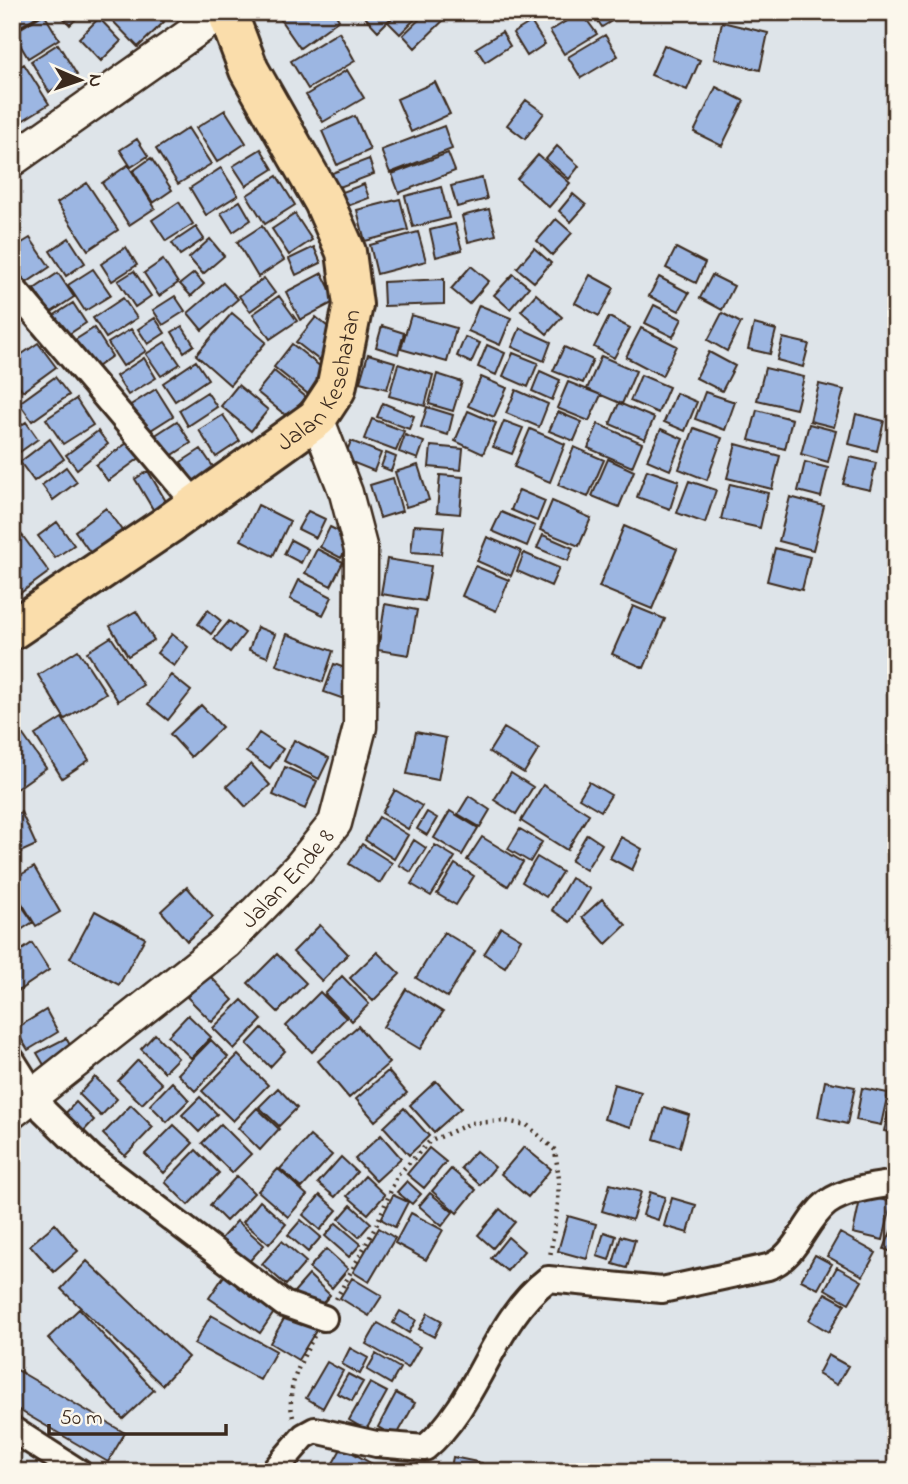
<svg xmlns="http://www.w3.org/2000/svg" width="908" height="1484" font-family="'Indie Flower',sans-serif">
  <style>
    .building { fill: #9cb6e2; stroke: #3b2a1e; stroke-width: 2 }
    .lines { fill: none; stroke-linecap: round; stroke-linejoin: round }
    .minor-casing { stroke: #3b2a1e; stroke-width: 30 }
    .tertiary-casing { stroke: #3b2a1e; stroke-width: 37 }
    .trunk-casing { stroke: #3b2a1e; stroke-width: 44 }
    .path { stroke: #3b2a1e; stroke-width: 4.5; stroke-dasharray: 2 5; stroke-linecap: butt }
    .minor { stroke: #fbf7ec; stroke-width: 24 }
    .tertiary { stroke: #fbf7ec; stroke-width: 32 }
    .trunk { stroke: #faddab; stroke-width: 38 }
    .labels { text-anchor: middle; stroke-width: 5; stroke-linejoin: round; paint-order: stroke }
    .street-label { font-size: 24px; fill: #3b2a1e; stroke: #fbf7ec }
  </style>
  <rect width="100%" height="100%" fill="#dee4e9"/>
  <filter id="ink" filterUnits="userSpaceOnUse"><feTurbulence type="fractalNoise" baseFrequency=".0143" numOctaves="2"/><feDisplacementMap in="SourceGraphic" scale="14" xChannelSelector="R" yChannelSelector="G"/><feConvolveMatrix kernelMatrix="1 2 1 2 8 2 1 2 1" color-interpolation-filters="sRGB"/></filter>
  <g filter="url(#ink)">
    <path class="building" d="M12,12H42V13L14,30Z
      M58,12H83L70,25Z
      M155,12L164,22L138,47L105,13Z
      M275,12H334L339,20L300,48Z
      M365,12H397L378,31L363,15Z
      M399,12H422L400,34L388,22Z
      M427,12H452L415,48L403,35Z
      M581,12L597,34L564,54L550,31Z
      M592,12H622L623,14L602,27Z
      M44,14L59,39L28,58L13,33Z
      M99,18L121,41L101,61L79,38Z
      M531,22L545,44L527,56L513,33Z
      M722,22L768,33L760,70L714,59Z
      M339,32L355,61L308,89L291,61Z
      M502,32L510,46L485,62L476,48Z
      M605,35L618,56L581,78L568,57Z
      M58,44L77,75L49,92L31,61Z
      M664,45L700,60L687,90L651,75Z
      M24,64L49,104L14,126L12,71Z
      M347,70L364,98L323,122L306,95Z
      M435,82L450,114L411,132L397,99Z
      M716,87L744,101L722,146L694,132Z
      M526,100L544,113L525,139L507,125Z
      M225,110L246,143L217,162L196,128Z
      M355,116L370,150L337,165L322,131Z
      M444,126L452,149L390,173L381,150Z
      M188,128L211,164L178,184L156,149Z
      M137,139L148,156L131,167L120,150Z
      M557,146L579,166L569,179L546,159Z
      M261,149L273,169L246,186L233,166Z
      M448,153L455,171L399,193L392,174Z
      M538,155L570,183L549,207L517,179Z
      M151,158L172,190L153,203L133,171Z
      M369,159L374,174L337,188L332,173Z
      M128,165L155,208L129,225L102,183Z
      M221,168L238,195L206,215L190,188Z
      M277,176L295,205L265,224L247,195Z
      M482,178L487,199L457,207L451,186Z
      M87,183L118,230L88,250L57,203Z
      M364,184L369,198L345,207L340,193Z
      M441,187L449,218L413,227L405,196Z
      M573,194L586,205L571,222L559,211Z
      M400,199L408,230L365,241L357,210Z
      M240,201L251,220L233,232L221,213Z
      M179,202L193,224L166,241L152,220Z
      M489,209L496,235L468,242L462,216Z
      M295,214L312,240L289,255L272,229Z
      M556,219L572,233L552,255L537,241Z
      M455,224L462,250L436,257L430,230Z
      M262,226L284,260L258,277L237,242Z
      M196,227L204,239L180,255L172,243Z
      M418,232L426,261L377,274L370,245Z
      M30,238L50,267L26,283L12,262V249Z
      M69,238L85,263L66,276L50,251Z
      M210,239L224,256L203,274L189,258Z
      M126,247L137,265L112,281L101,264Z
      M314,247L321,263L296,275L289,259Z
      M534,248L551,263L534,282L517,268Z
      M676,248L705,263L696,283L666,268Z
      M163,260L178,283L159,296L144,273Z
      M471,266L489,281L469,304L451,289Z
      M93,269L111,295L85,311L68,285Z
      M134,271L151,296L135,307L118,281Z
      M58,273L74,297L50,313L34,289Z
      M194,273L204,284L191,296L180,284Z
      M322,273L336,301L300,320L286,292Z
      M513,274L529,287L510,309L494,295Z
      M590,275L614,288L599,316L575,303Z
      M712,275L734,286L722,310L700,298Z
      M659,277L689,293L679,311L649,296Z
      M264,278L275,293L250,311L239,296Z
      M444,279V304L384,306L383,282Z
      M223,283L238,299L202,330L188,313Z
      M536,294L562,317L547,334L521,311Z
      M175,296L185,311L163,325L153,310Z
      M279,296L297,321L270,339L253,314Z
      M123,298L137,318L106,338L93,318Z
      M73,303L86,323L66,336L53,316Z
      M479,305L511,318L500,345L468,331Z
      M654,305L682,319L673,337L645,323Z
      M232,313L266,342L230,385L196,355Z
      M722,313L741,323L727,351L708,340Z
      M411,315L456,328L447,362L401,349Z
      M316,317L339,336L319,360L296,342Z
      M609,317L630,328L614,358L594,347Z
      M155,318L165,333L148,344L138,329Z
      M754,324L776,330L770,354L748,349Z
      M182,326L194,345L184,352L172,332Z
      M382,326L404,333L398,354L376,347Z
      M94,328L112,356L94,369L75,340Z
      M520,328L551,342L544,361L512,347Z
      M641,328L677,346L662,376L626,357Z
      M131,329L146,351L123,366L108,343Z
      M465,337L480,343L471,363L457,356Z
      M783,338L809,344L803,367L777,360Z
      M165,342L180,364L161,376L146,354Z
      M38,343L56,367L23,391L12,376V361Z
      M292,344L331,375L313,398L274,367Z
      M487,345L505,353L496,375L478,367Z
      M564,347L593,360L583,383L553,371Z
      M709,352L735,366L722,391L696,378Z
      M513,353L538,363L528,387L503,376Z
      M368,354L395,362L387,389L360,382Z
      M601,356L636,371L622,404L587,389Z
      M144,358L156,378L128,395L116,376Z
      M196,361L208,379L175,401L163,383Z
      M398,364L433,375L425,406L389,396Z
      M765,368L804,377L796,409L757,400Z
      M274,371L306,397L289,418L257,392Z
      M540,371L560,380L552,400L532,391Z
      M437,374L462,382L453,411L429,404Z
      M641,375L669,387L658,413L630,401Z
      M55,377L69,395L32,421L19,403Z
      M481,377L507,388L494,417L468,406Z
      M568,382L601,395L589,421L557,408Z
      M819,384L844,390L834,427L810,421Z
      M238,385L268,410L251,431L221,406Z
      M156,389L173,416L146,433L129,406Z
      M516,390L548,404L539,427L506,413Z
      M207,392L217,407L188,426L179,410Z
      M705,392L735,402L725,430L695,419Z
      M676,393L697,402L685,431L664,422Z
      M76,399L93,425L63,444L46,419Z
      M383,403L414,416L409,429L377,417Z
      M619,403L654,418L645,439L610,424Z
      M427,407L453,415L448,435L421,427Z
      M757,410L792,419L785,449L749,440Z
      M468,411L496,423L483,454L455,441Z
      M558,412L582,422L574,441L549,431Z
      M856,414L884,421L877,451L849,444Z
      M223,415L240,441L216,457L199,430Z
      M372,419L404,431L396,451L364,439Z
      M177,421L191,443L168,458L154,436Z
      M504,421L523,428L512,454L493,447Z
      M26,422L38,439L20,452L12,442V432Z
      M598,424L642,443L632,467L588,448Z
      M809,424L836,431L828,462L801,454Z
      M694,428L722,438L707,480L679,469Z
      M530,429L565,444L550,482L514,467Z
      M661,429L683,439L670,470L647,460Z
      M98,431L108,444L77,469L66,455Z
      M405,435L424,442L418,459L399,452Z
      M50,439L64,459L34,481L20,462Z
      M130,441L141,457L108,481L96,465Z
      M351,441L381,453L374,471L344,459Z
      M736,444L780,456L772,489L727,478Z
      M431,446L463,449L461,470L429,467Z
      M574,447L604,460L588,497L558,485Z
      M201,449L216,471L195,485L181,462Z
      M386,453L396,457L391,471L381,467Z
      M850,457L876,463L870,490L843,484Z
      M608,459L634,471L619,507L592,496Z
      M805,462L828,468L821,497L798,491Z
      M418,465L429,500L406,507L395,472Z
      M66,467L77,482L53,500L42,485Z
      M647,470L679,481L670,509L637,497Z
      M148,471L167,503L154,511L135,479Z
      M440,475L463,477L460,514L437,512Z
      M393,478L402,511L380,518L370,485Z
      M689,481L716,490L705,523L677,513Z
      M730,484L768,493L760,528L721,519Z
      M519,490L545,501L537,521L511,510Z
      M790,497L824,506L813,550L779,541Z
      M552,501L591,518L579,546L540,530Z
      M258,505L290,521L273,556L241,540Z
      M106,508L123,532L92,555L75,531Z
      M308,511L325,519L316,538L298,529Z
      M501,512L535,526L527,546L492,531Z
      M57,522L74,545L55,558L38,536Z
      M414,525L444,527L441,554L411,552Z
      M624,526L677,549L652,609L599,587Z
      M330,527L352,538L341,558L320,547Z
      M22,535L49,572L19,594L12,584V542Z
      M543,535L573,548L568,561L537,548Z
      M487,537L521,551L511,576L477,561Z
      M291,540L308,549L301,563L284,554Z
      M775,548L810,557L802,590L767,581Z
      M317,549L343,562L331,586L305,573Z
      M524,553L559,568L551,586L517,571Z
      M387,559L431,566L425,601L381,594Z
      M475,566L509,580L496,611L462,596Z
      M299,580L332,597L323,615L290,599Z
      M385,604L417,610L409,655L378,650Z
      M633,606L665,619L644,668L612,654Z
      M208,610L221,621L211,634L198,624Z
      M136,611L154,640L128,656L110,626Z
      M229,621L245,633L230,652L214,639Z
      M257,627L275,634L267,657L249,650Z
      M172,634L188,647L174,666L157,653Z
      M287,634L333,651L323,682L276,665Z
      M111,637L143,685L118,701L87,652Z
      M78,650L106,693L65,719L38,675Z
      M334,664L353,671L344,699L324,692Z
      M171,675L191,691L168,720L148,704Z
      M201,705L222,727L191,757L170,734Z
      M62,718L89,760L62,778L35,735Z
      M12,719L46,768L12,792Z
      M504,728L539,749L524,773L489,752Z
      M416,732L446,738L438,780L407,774Z
      M259,733L283,749L270,768L246,752Z
      M294,740L329,758L319,779L284,761Z
      M251,764L270,785L246,807L227,786Z
      M285,767L317,781L305,809L273,795Z
      M511,773L533,787L516,814L494,800Z
      M589,782L611,795L601,811L579,798Z
      M543,785L589,814L567,850L521,821Z
      M395,790L422,806L408,829L382,813Z
      M469,796L490,810L480,827L458,814Z
      M450,811L478,828L462,855L434,838Z
      M21,812L36,845L12,856V817Z
      M427,812L437,818L427,835L417,829Z
      M379,817L408,835L394,859L365,840Z
      M520,829L542,842L530,862L508,849Z
      M587,834L602,844L586,870L571,861Z
      M482,837L523,862L508,886L467,860Z
      M621,837L642,849L632,870L610,858Z
      M414,840L426,848L411,872L399,865Z
      M362,844L392,863L380,883L349,864Z
      M435,845L455,857L431,896L411,884Z
      M537,857L562,872L546,897L522,882Z
      M455,864L474,876L456,905L437,894Z
      M34,867L60,912L36,926L12,887V880Z
      M571,878L590,889L570,922L552,910Z
      M187,887L213,917L187,941L161,911Z
      M13,893L33,922L12,936V894Z
      M602,899L626,925L606,944L582,917Z
      M95,911L145,938L119,985L70,958Z
      M320,925L348,954L322,981L293,952Z
      M501,927L521,939L505,967L484,954Z
      M444,932L475,951L447,997L416,978Z
      M32,943L49,970L12,995V957Z
      M377,952L400,974L373,1001L350,978Z
      M277,954L306,983L278,1012L248,983Z
      M209,975L233,1000L212,1022L187,997Z
      M342,976L369,1004L352,1021L325,994Z
      M406,989L443,1012L420,1049L383,1027Z
      M320,992L346,1018L312,1052L286,1026Z
      M242,1000L262,1020L234,1049L213,1028Z
      M46,1010L58,1032L28,1050L15,1029Z
      M188,1015L211,1037L191,1058L168,1036Z
      M358,1026L389,1063L349,1098L318,1061Z
      M262,1028L285,1051L270,1067L247,1044Z
      M155,1034L178,1058L164,1072L141,1049Z
      M66,1038L75,1054L47,1070L37,1053Z
      M211,1040L228,1057L195,1091L178,1074Z
      M238,1055L268,1085L233,1121L202,1091Z
      M138,1060L162,1084L142,1104L118,1081Z
      M388,1071L407,1093L375,1121L356,1099Z
      M95,1077L117,1099L101,1116L79,1094Z
      M436,1081L461,1108L434,1132L410,1105Z
      M825,1081L855,1087L847,1124L818,1117Z
      M172,1082L189,1100L167,1122L150,1105Z
      M614,1084L641,1092L631,1127L604,1119Z
      M278,1088L297,1108L279,1126L259,1107Z
      M862,1088L888,1093L881,1125L856,1120Z
      M893,1093H896V1134L884,1131Z
      M200,1097L217,1114L199,1132L182,1115Z
      M76,1102L94,1120L79,1136L61,1118Z
      M131,1105L153,1127L125,1156L103,1134Z
      M664,1107L689,1115L680,1147L654,1139Z
      M257,1108L279,1129L260,1150L238,1128Z
      M404,1108L429,1136L409,1155L384,1127Z
      M221,1124L251,1154L232,1173L202,1143Z
      M174,1125L193,1143L164,1173L145,1154Z
      M381,1135L401,1158L376,1181L355,1159Z
      M310,1136L332,1155L302,1188L280,1169Z
      M524,1147L551,1169L528,1197L501,1174Z
      M429,1148L446,1162L424,1188L407,1174Z
      M196,1150L219,1173L188,1205L165,1182Z
      M476,1151L495,1167L480,1185L461,1168Z
      M341,1157L357,1172L335,1197L318,1183Z
      M278,1169L307,1195L288,1217L258,1191Z
      M451,1169L476,1190L457,1213L432,1191Z
      M237,1176L254,1193L226,1221L210,1205Z
      M365,1176L385,1195L368,1214L347,1196Z
      M407,1181L421,1194L412,1204L397,1192Z
      M610,1184L641,1192L632,1220L602,1211Z
      M650,1192L665,1197L658,1220L643,1215Z
      M430,1193L453,1212L442,1226L419,1206Z
      M320,1195L337,1210L320,1230L303,1215Z
      M393,1195L408,1202L395,1227L381,1219Z
      M861,1195L892,1202L883,1240L853,1233Z
      M672,1198L696,1205L688,1233L664,1226Z
      M260,1201L286,1224L269,1244L243,1222Z
      M351,1205L371,1223L359,1237L339,1219Z
      M500,1209L515,1222L493,1248L478,1235Z
      M411,1213L443,1230L426,1260L395,1243Z
      M568,1216L596,1224L587,1259L558,1251Z
      M896,1219V1254L884,1249Z
      M301,1220L321,1237L308,1252L288,1235Z
      M237,1221L264,1245L246,1265L219,1241Z
      M336,1223L361,1244L349,1257L325,1236Z
      M55,1224L78,1251L54,1272L30,1245Z
      M379,1228L395,1238L369,1282L353,1272Z
      M604,1232L616,1236L609,1260L597,1256Z
      M840,1233L876,1253L863,1276L827,1256Z
      M621,1236L635,1240L627,1268L613,1264Z
      M508,1237L524,1251L507,1271L491,1258Z
      M282,1241L306,1262L286,1285L262,1264Z
      M326,1249L348,1269L332,1288L309,1268Z
      M815,1255L832,1264L818,1289L801,1280Z
      M87,1261L188,1357L162,1385L61,1289Z
      M837,1267L862,1281L849,1303L825,1289Z
      M226,1273L277,1308L260,1333L209,1298Z
      M309,1275L330,1295L316,1311L294,1292Z
      M352,1278L382,1296L369,1316L340,1298Z
      M825,1293L845,1304L829,1332L809,1320Z
      M79,1309L154,1390L123,1419L48,1338Z
      M400,1311L416,1320L409,1333L393,1323Z
      M288,1312L317,1329L298,1360L270,1343Z
      M428,1313L442,1321L434,1337L419,1329Z
      M211,1315L276,1351L260,1380L194,1344Z
      M378,1323L420,1347L408,1368L366,1344Z
      M350,1348L368,1358L360,1374L342,1364Z
      M376,1354L400,1368L391,1384L367,1370Z
      M828,1355L848,1366L837,1385L818,1374Z
      M327,1362L343,1371L323,1408L306,1398Z
      M12,1367L125,1433L108,1462L12,1406Z
      M348,1374L363,1382L352,1401L337,1393Z
      M370,1383L387,1392L366,1430L349,1420Z
      M396,1393L415,1403L396,1437L378,1427Z
      M342,1447L374,1465L370,1472H328Z
      M453,1457L482,1463L481,1472H450Z"/>
    <g class="lines">
      <defs>
        <path id="minor" d="M12,287L196,504
          M12,1060L44,1111L92,1158L284,1304L324,1318
          M12,1429L79,1472
          M273,1472L304,1436L315,1430L376,1444L425,1448C479,1403 492,1321 548,1279L662,1290L768,1267C797,1257 804,1221 827,1203C844,1190 875,1186 896,1183"/>
        <g id="tertiary">
          <path d="M12,160L222,12"/>
          <path id="s1" d="M12,1112L226,943L299,868L335,823L360,727L361,550L346,493L317,418"/>
        </g>
        <g id="trunk">
          <path id="s2" d="M12,630L169,524L317,418L336,389L353,305L346,252L324,202L249,70L227,12"/>
        </g>
      </defs>
      <use href="#minor" class="minor-casing"/>
      <use href="#tertiary" class="tertiary-casing"/>
      <use href="#trunk" class="trunk-casing"/>
      <path class="path" d="M336,1299L376,1226L397,1176L429,1142L471,1123L505,1121L527,1125L555,1150L559,1179L558,1203L550,1257
        M293,1417C285,1387 301,1362 314,1336"/>
      <use href="#minor" class="minor"/>
      <use href="#tertiary" class="tertiary"/>
      <use href="#trunk" class="trunk"/>
    </g>
  </g>
  <g class="labels">
    <g class="street-label">
      <text dy="8" stroke="none"><textPath href="#s2" startOffset="406">Jalan Kesehatan</textPath></text>
      <text dy="8" stroke="none"><textPath href="#s1" startOffset="362">Jalan Ende 8</textPath></text>
    </g>
  </g>
  <rect width="908" height="1484" fill="none" stroke="#fbf7ec" stroke-width="42"/>
  <rect x="21" y="21" width="866" height="1442" fill="none" stroke="#3b2a1e" stroke-width="2.5" filter="url(#ink)"/>
  <g transform="translate(80 80) rotate(92)" stroke="#fbf7ec" stroke-width="5" paint-order="stroke">
  <path d="M0-5L12 26L0 18L-12 26Z" fill="#3b2a1e"/>
  <text y="-10" font-size="19" font-weight="bold" text-anchor="middle" fill="#3b2a1e">N</text>
  </g>
  <path d="M49 1424v10h177v-10" fill="none" stroke="#3b2a1e" stroke-width="3.5"/>
  <text x="60" y="1424" font-size="21" fill="#3b2a1e" stroke="#fbf7ec" stroke-width="5" paint-order="stroke">50 m</text>
</svg>
